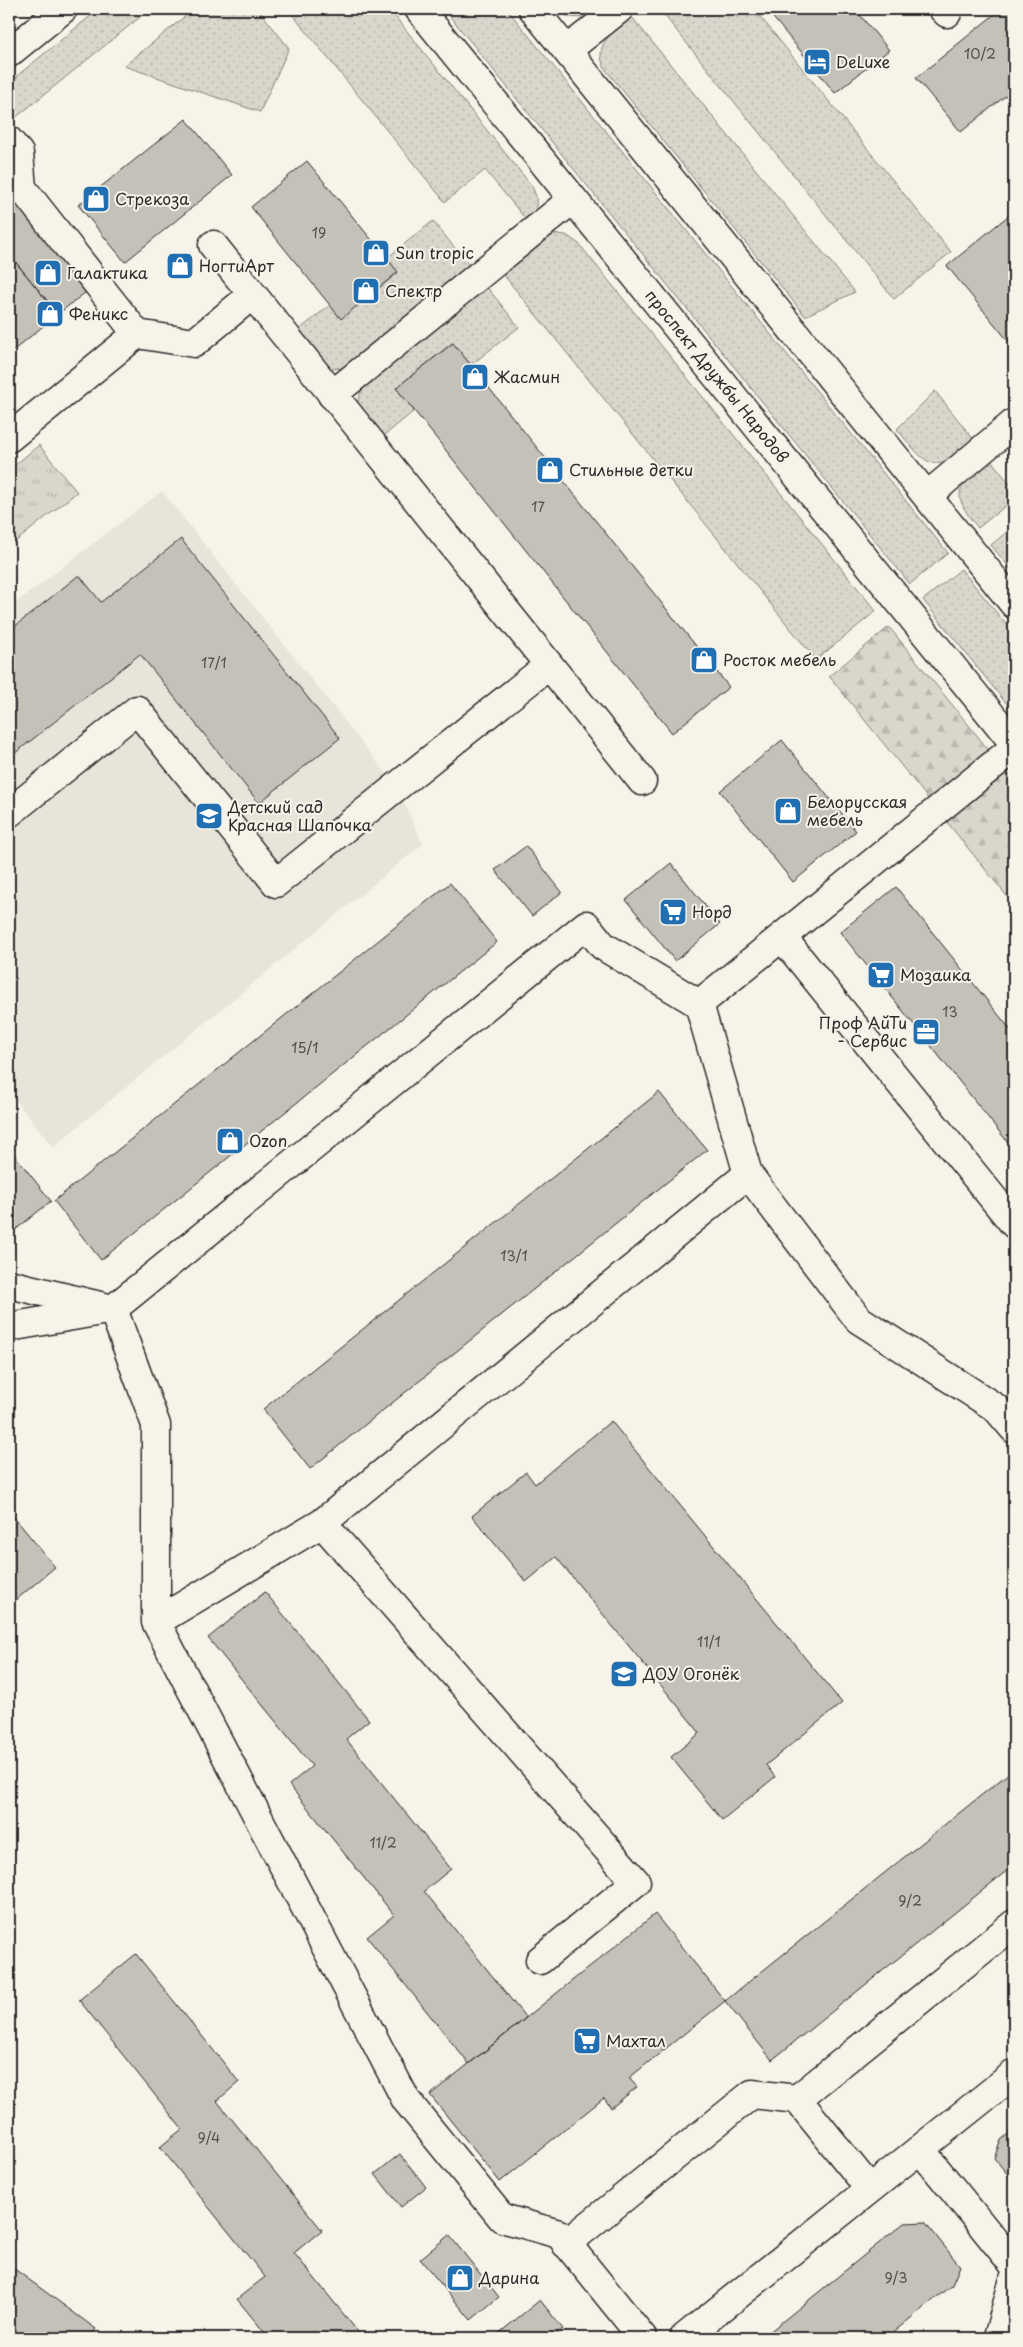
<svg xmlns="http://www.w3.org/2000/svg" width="1023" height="2347" font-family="'Playpen Sans',sans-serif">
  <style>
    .built { fill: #e8e4da }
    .grass { fill: url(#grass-dots); stroke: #82807c }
    .forest { fill: url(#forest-firs); stroke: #82807c }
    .park { fill: url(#park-tufts); stroke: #82807c }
    .building { fill: #c4c1b9; stroke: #2b2b2b }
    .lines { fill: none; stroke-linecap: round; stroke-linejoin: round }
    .minor-casing { stroke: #2b2b2b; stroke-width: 31 }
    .minor { stroke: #f7f3e8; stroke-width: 28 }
    .labels { text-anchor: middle; stroke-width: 4; stroke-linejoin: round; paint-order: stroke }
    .number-label { font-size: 14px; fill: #51504e }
    .poi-label { font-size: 16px; fill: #2b2b2b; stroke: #f7f3e8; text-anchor: start }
    .street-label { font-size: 16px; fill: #2b2b2b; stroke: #f7f3e8 }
  </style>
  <defs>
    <pattern id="grass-dots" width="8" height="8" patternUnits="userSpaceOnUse" patternTransform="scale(1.25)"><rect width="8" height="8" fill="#dad6cc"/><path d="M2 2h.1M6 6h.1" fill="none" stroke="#bbb8af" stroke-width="1.8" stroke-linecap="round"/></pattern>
    <pattern id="forest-firs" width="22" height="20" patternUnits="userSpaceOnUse" patternTransform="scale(1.25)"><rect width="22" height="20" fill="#dad6cc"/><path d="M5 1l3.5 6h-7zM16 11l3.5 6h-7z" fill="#bbb8af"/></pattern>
    <pattern id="park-tufts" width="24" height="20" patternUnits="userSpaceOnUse" patternTransform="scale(1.25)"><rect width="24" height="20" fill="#dad6cc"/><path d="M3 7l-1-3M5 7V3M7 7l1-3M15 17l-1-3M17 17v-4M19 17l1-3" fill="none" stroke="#bbb8af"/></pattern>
  </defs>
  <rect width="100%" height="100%" fill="#f7f3e8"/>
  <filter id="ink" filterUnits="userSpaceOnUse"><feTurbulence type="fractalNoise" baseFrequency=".02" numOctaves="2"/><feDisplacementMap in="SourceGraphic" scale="10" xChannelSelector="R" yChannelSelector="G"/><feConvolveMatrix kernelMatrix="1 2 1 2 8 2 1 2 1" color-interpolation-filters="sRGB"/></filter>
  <g filter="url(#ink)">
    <path class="built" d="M162,491L397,787L423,844L53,1147L9,1092V608Z"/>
    <path class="grass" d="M99,9H150L9,123V89L18,75Z
      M194,9H258L289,48L260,112L124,66Z
      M288,9H389L531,185C539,198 538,210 528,222L485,170L445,202Z
      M444,9H507L948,553L910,584Z
      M556,9H599C585,20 570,21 556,9Z
      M659,9H754L951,252L894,299Z
      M631,16L855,292L805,316L606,70C591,45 613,31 631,16Z
      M433,221L471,268L345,368L329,369L294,334L330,305L341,318L398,273L387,258Z
      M558,234L566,235L579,244L876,611L816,660L502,273L549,236Z
      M486,286L519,327L471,365L452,343L396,388L414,411L380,439L357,404L362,388Z
      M935,391L975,441C932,473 931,471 897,429Z
      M990,459L1014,489V499L978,528C948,491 958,487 990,459Z
      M1014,526V573L991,545Z
      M961,569L1014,634V713L923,600Z"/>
    <path class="forest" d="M889,627L1014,781V905L829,676Z"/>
    <path class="park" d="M39,445L77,492L9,547V470Z"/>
    <path class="building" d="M766,9H855L889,50L835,93Z
      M1001,9H1014V89L961,132L916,78Z
      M186,119L232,175L125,262L78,205Z
      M307,161L398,272L341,319L251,207Z
      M9,194L86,292L58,314L9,254Z
      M1014,211V348L947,266Z
      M9,254L58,314L9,354Z
      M453,343L729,687L672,733L396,388Z
      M181,539L340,738L259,803L140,654L9,758V631L79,575L101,602Z
      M782,740L856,831L793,882L720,791Z
      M526,846L562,892L532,916L495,870Z
      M671,863L720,924L675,961L626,900Z
      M450,883L497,942L101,1260L54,1201Z
      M896,887L1014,1034V1150L840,932Z
      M659,1092L707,1150L310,1469L263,1409Z
      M9,1148L51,1201L9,1235Z
      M611,1421L842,1703L766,1765L775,1777L722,1820L671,1757L700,1733L556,1557L526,1582L472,1516L526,1472L535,1484Z
      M9,1511L55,1567L9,1606Z
      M265,1592L369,1720L346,1739L451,1869L424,1891L526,2018L469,2064L367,1937L394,1915L289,1785L312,1766L208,1638Z
      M1014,1769V1865L772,2060L725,2001Z
      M655,1914L725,2001L629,2078L637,2087L611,2108L604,2098L500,2182L430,2095Z
      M136,1954L239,2082L217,2101L322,2230L294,2253L363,2338H269L237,2299L265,2277L160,2147L182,2129L79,2000Z
      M1014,2129V2182L994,2158L1001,2140Z
      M400,2154L426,2187L401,2207L375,2174Z
      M925,2222L960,2266L952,2285L886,2338H762L904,2223Z
      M449,2235L499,2297L471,2320L420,2259Z
      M9,2265L96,2329L89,2338H9Z
      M540,2300L563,2329L552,2338H493Z"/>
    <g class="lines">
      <defs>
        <path id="minor" d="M419,9L1014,743
          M533,9L1014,604
          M943,9L947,13V9
          M567,50L619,9
          M9,53L63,9
          M9,141L19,153L22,188L137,334L194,343L252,295
          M213,245L642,781
          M332,395L573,199
          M9,438L137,334
          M927,496L1014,423
          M9,813L137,710L276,883L549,665
          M782,937L1014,1224
          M699,1004L1014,748
          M9,1284L113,1309L156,1425V1622L322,1523L748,1174
          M9,1327L113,1309L586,925L603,946L699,1004L748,1174L858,1319L996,1408L1014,1429
          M322,1523L636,1882L540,1960
          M156,1622L406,2100L502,2218L559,2234L643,2338
          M920,2149L1014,2074
          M870,2189L797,2099L1014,1924
          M566,2244L752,2094L797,2099
          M684,2338L920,2149L1014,2265
          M998,2338L1014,2279"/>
      </defs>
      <use href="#minor" class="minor-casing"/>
      <use href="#minor" class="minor"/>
    </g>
  </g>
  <defs>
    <symbol id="hotel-square" viewBox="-11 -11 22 22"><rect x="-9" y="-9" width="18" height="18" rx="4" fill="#1f6fb2" stroke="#f7f3e8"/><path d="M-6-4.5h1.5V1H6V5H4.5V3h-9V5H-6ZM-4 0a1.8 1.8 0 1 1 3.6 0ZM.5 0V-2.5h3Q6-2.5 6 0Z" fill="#fff"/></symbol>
    <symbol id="shop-square" viewBox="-11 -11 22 22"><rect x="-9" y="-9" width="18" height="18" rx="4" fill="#1f6fb2" stroke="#f7f3e8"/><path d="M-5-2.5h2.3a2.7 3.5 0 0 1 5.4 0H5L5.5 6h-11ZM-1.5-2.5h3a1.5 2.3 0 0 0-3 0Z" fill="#fff"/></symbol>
    <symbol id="school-square" viewBox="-11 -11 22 22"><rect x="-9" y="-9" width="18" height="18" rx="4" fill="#1f6fb2" stroke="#f7f3e8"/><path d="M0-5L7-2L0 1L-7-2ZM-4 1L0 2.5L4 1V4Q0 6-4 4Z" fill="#fff"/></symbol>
    <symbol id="supermarket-square" viewBox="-11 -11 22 22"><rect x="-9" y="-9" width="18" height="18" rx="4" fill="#1f6fb2" stroke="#f7f3e8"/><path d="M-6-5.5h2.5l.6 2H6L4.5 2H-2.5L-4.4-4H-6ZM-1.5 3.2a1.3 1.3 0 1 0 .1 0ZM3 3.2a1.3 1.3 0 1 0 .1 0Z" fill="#fff"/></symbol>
    <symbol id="office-square" viewBox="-11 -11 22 22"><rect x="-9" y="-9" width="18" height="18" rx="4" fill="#1f6fb2" stroke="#f7f3e8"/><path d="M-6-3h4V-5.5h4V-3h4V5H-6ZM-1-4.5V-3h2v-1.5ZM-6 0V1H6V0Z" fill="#fff"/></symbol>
  </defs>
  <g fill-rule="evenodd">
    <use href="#hotel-square" x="801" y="46" width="32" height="32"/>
    <use href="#shop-square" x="80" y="183" width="32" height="32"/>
    <use href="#shop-square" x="360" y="237" width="32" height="32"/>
    <use href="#shop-square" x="164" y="250" width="32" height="32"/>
    <use href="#shop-square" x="32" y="257" width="32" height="32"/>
    <use href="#shop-square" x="350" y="275" width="32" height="32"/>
    <use href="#shop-square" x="34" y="298" width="32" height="32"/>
    <use href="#shop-square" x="459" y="361" width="32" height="32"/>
    <use href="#shop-square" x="534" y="454" width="32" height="32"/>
    <use href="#shop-square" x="688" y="644" width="32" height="32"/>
    <use href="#shop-square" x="772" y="795" width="32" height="32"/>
    <use href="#school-square" x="193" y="800" width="32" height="32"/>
    <use href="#supermarket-square" x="657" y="896" width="32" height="32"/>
    <use href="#supermarket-square" x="865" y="959" width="32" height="32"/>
    <use href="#office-square" x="910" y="1016" width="32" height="32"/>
    <use href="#shop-square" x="214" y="1125" width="32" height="32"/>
    <use href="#school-square" x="608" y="1658" width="32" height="32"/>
    <use href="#supermarket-square" x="571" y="2025" width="32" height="32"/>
    <use href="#shop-square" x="444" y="2262" width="32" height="32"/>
  </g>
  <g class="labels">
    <g class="number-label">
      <text x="980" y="59">10/2</text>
      <text x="319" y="238">19</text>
      <text x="538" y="512">17</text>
      <text x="214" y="668">17/1</text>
      <text x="950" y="1017">13</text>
      <text x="305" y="1053">15/1</text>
      <text x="514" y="1261">13/1</text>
      <text x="709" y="1647">11/1</text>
      <text x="383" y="1848">11/2</text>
      <text x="910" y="1906">9/2</text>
      <text x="209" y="2143">9/4</text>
      <text x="896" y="2283">9/3</text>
    </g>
    <g class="poi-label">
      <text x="836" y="68">DeLuxe</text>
      <text x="115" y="205">Стрекоза</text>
      <text x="395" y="259">Sun tropic</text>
      <text x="199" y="272">НогтиАрт</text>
      <text x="67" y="279">Галактика</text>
      <text x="385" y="297">Спектр</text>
      <text x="69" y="320">Феникс</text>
      <text x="494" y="383">Жасмин</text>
      <text x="569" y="476">Стильные детки</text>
      <text x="723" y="666">Росток мебель</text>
      <text x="807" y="808">Белорусская<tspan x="807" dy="18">мебель</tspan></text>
      <text x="228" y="813">Детский сад<tspan x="228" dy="18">Красная Шапочка</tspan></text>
      <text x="692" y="918">Норд</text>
      <text x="900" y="981">Мозаика</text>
      <text x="907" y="1029" text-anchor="end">Проф АйТи<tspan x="907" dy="18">- Сервис</tspan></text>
      <text x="249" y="1147">Ozon</text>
      <text x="643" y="1680">ДОУ Огонёк</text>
      <text x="606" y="2047">Махтал</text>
      <text x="479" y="2284">Дарина</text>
    </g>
    <g class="street-label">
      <text transform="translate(717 376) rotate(51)" y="6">проспект Дружбы Народов</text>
    </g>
  </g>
  <rect width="1023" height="2347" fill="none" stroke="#f7f3e8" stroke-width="30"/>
  <rect x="15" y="15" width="993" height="2317" fill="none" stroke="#2b2b2b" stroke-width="2" filter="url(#ink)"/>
</svg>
